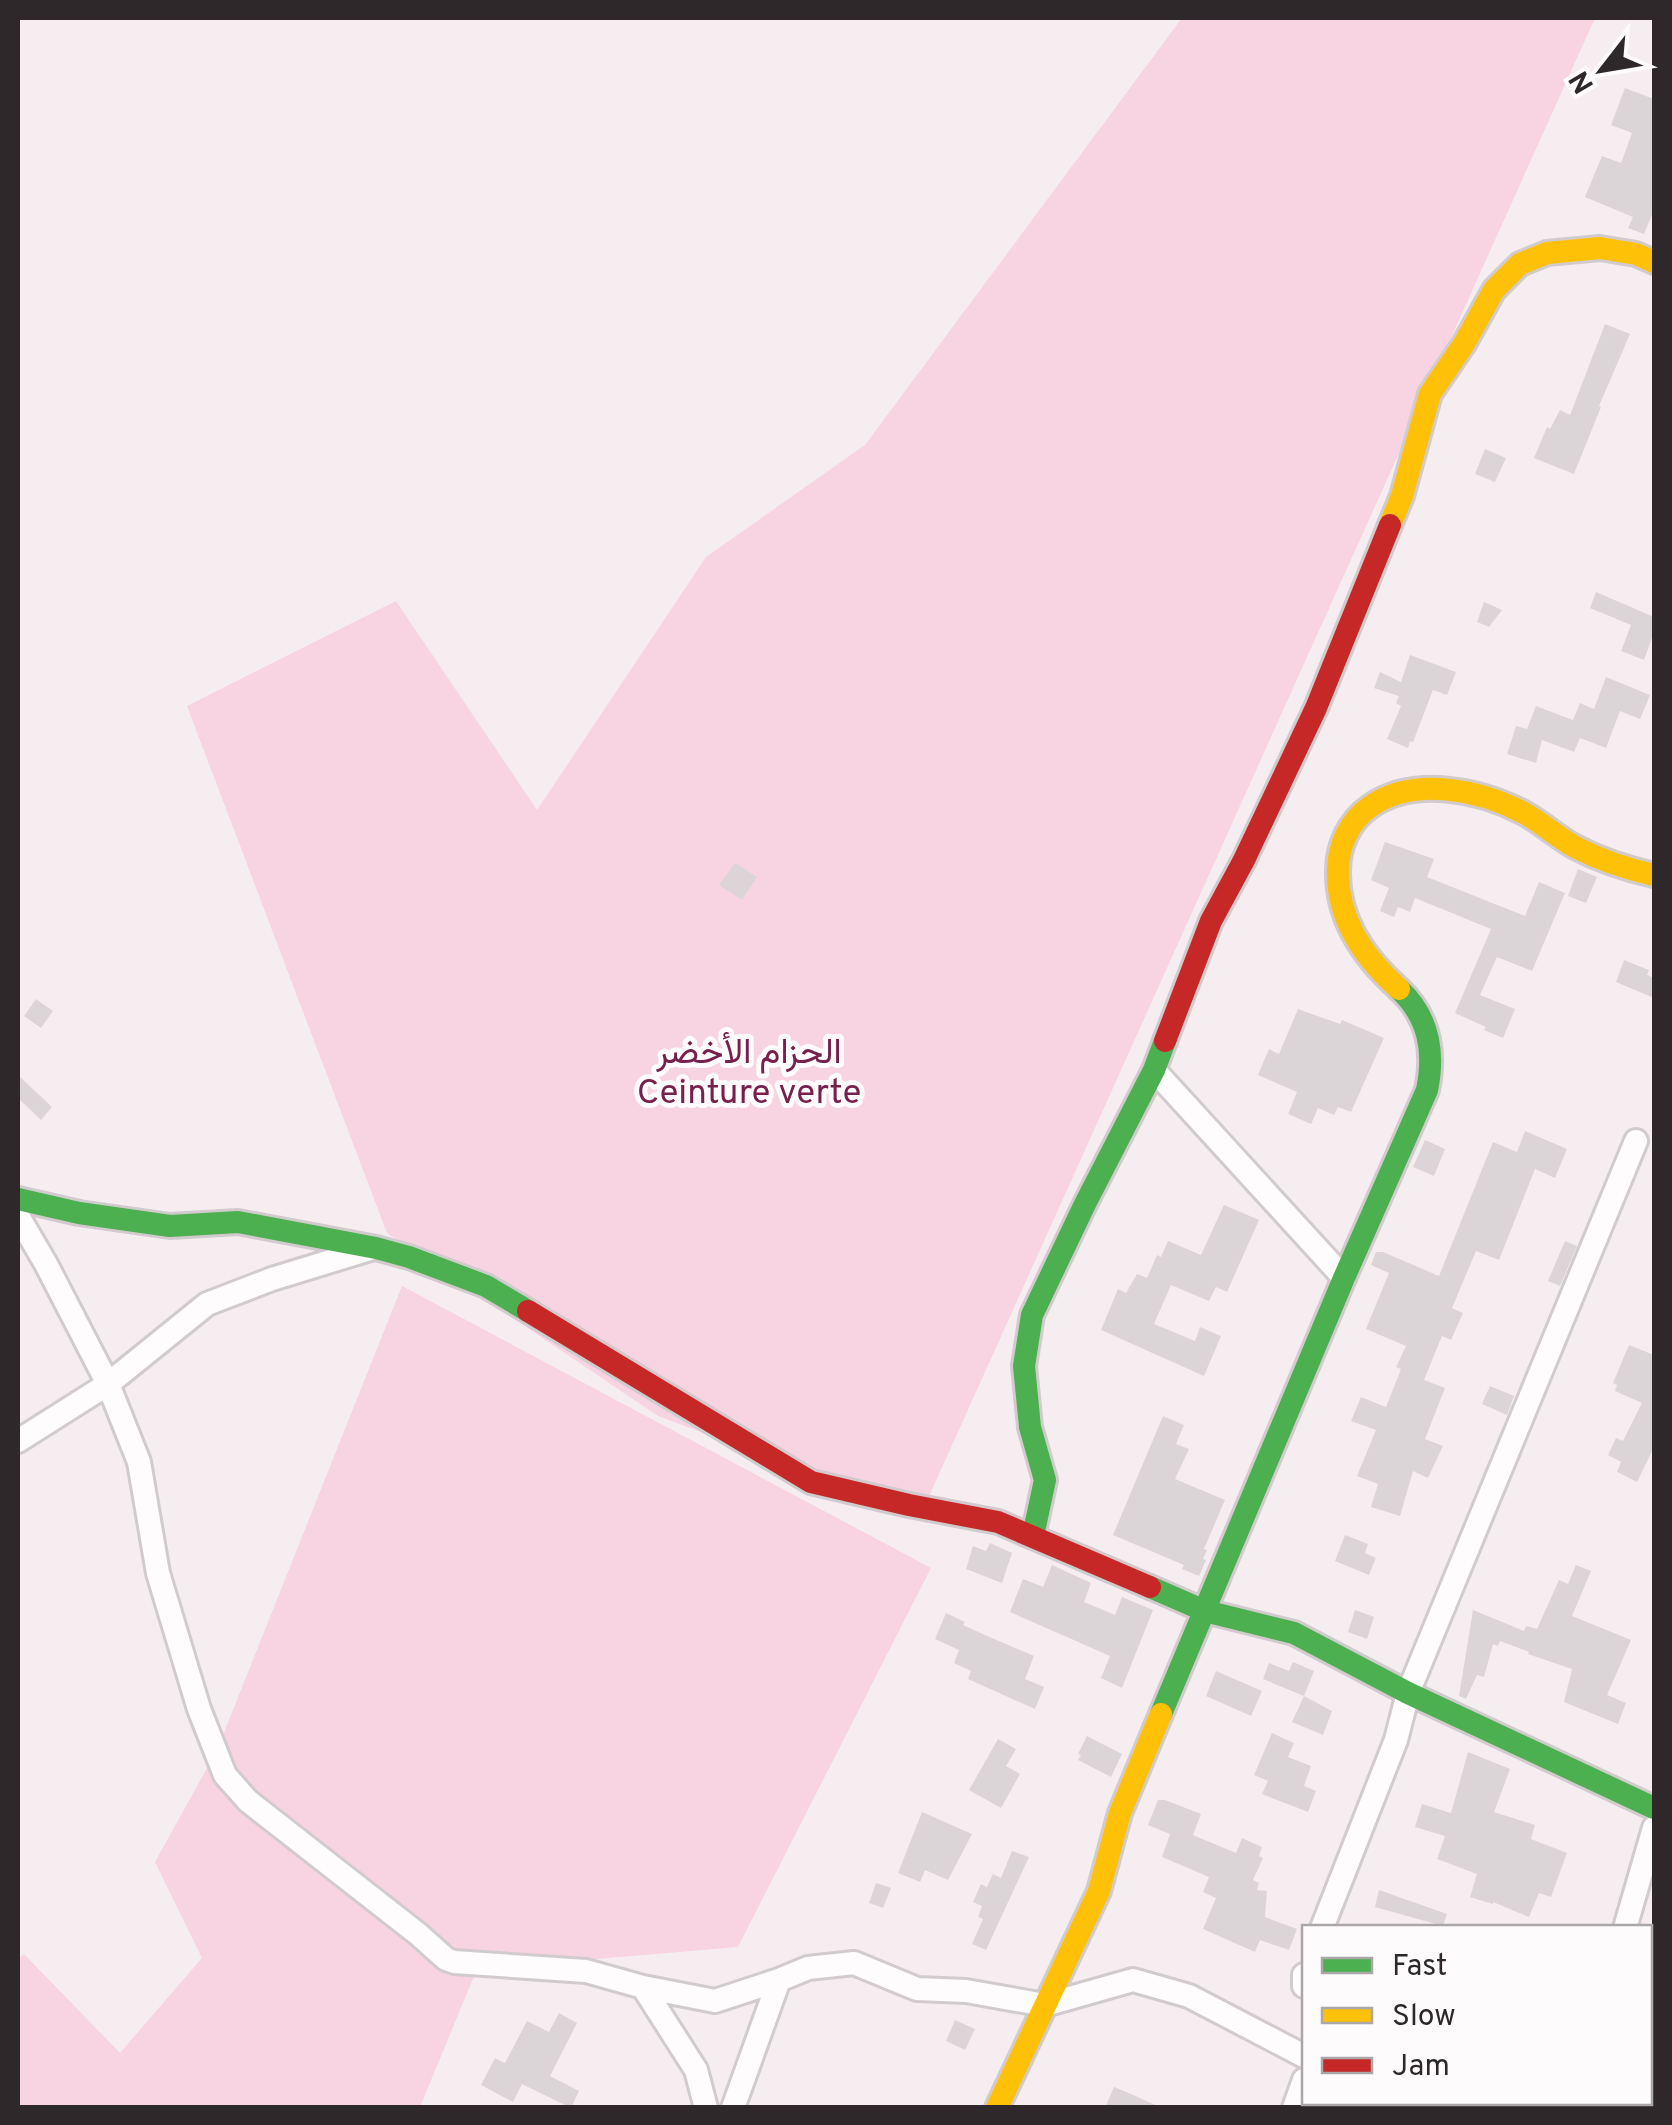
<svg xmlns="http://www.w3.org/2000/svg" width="1672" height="2125" font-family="Overpass,Vazirmatn,sans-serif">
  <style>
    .green { fill: #f8d3e1 }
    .building { fill: #dcd5d7 }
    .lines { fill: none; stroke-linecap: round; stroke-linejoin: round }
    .street-casing { stroke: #d2cbcd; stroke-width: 28 }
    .fast-casing { stroke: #d2cbcd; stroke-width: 28 }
    .slow-casing { stroke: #d2cbcd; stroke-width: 28 }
    .jam-casing { stroke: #d2cbcd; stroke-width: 28 }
    .street { stroke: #fefcfd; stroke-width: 22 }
    .fast { stroke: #4caf50; stroke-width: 22 }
    .slow { stroke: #ffc107; stroke-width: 22 }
    .jam { stroke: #c62828; stroke-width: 22 }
    .labels { text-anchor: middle; stroke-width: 10; stroke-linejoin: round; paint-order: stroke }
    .park-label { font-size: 35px; fill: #76204b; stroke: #fefbfc }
  </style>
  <rect width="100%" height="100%" fill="#f6edf0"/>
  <path class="green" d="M1182,18H1595L921,1514L658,1416L387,1233L187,706L396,601L537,810L706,557L865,445Z
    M402,1286L931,1568L738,1947L477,1969L420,2107H18V1959L24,1954L120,2053L202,1958L155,1862L217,1750Z"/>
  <path class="building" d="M1625,88L1654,99V210L1644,234L1628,228L1633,217L1585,197L1602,156L1621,163L1632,133L1611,125Z
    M1605,324L1630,334L1599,406L1601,407L1574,474L1534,458L1547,427L1550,429L1560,410L1570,415Z
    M1485,449L1506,458L1495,482L1475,474Z
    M1596,592L1654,617V632L1644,660L1621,651L1631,625L1590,608Z
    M1484,602L1502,610L1489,627L1477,622Z
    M1410,655L1456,672L1447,695L1433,690L1413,742L1410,741L1408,748L1387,739L1401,706L1396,703L1399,696L1374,688L1380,672L1401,682Z
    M1606,677L1650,695L1640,719L1620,711L1606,748L1580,738L1574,752L1542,740L1536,763L1507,754L1516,726L1527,729L1536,706L1573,720L1580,703L1594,709Z
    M1385,842L1434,859L1427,877L1525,916L1539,882L1565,893L1532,971L1497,957L1480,995L1515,1009L1503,1038L1484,1030L1486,1027L1455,1013L1491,929L1415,898L1410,912L1398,907L1394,917L1380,911L1389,888L1371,880Z
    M735,863L757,877L742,900L719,885Z
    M1578,869L1597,877L1586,903L1568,896Z
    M1624,960L1649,970L1647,975L1654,978V998L1616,982Z
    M36,999L53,1011L41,1028L24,1016Z
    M1298,1009L1340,1024L1342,1020L1384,1038L1351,1112L1338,1107L1334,1115L1318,1108L1311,1124L1288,1114L1297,1092L1258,1075L1269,1049L1279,1054Z
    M18,1075L52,1107L41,1120L18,1098Z
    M1525,1131L1567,1149L1555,1178L1535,1169L1499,1260L1476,1251L1452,1308L1463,1313L1451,1340L1442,1336L1424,1380L1445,1388L1425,1439L1443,1446L1428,1478L1413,1471L1400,1516L1371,1507L1378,1484L1357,1476L1376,1430L1351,1421L1361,1397L1386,1407L1401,1369L1396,1367L1406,1346L1366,1329L1389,1273L1371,1265L1376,1252H1383L1439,1276L1493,1142L1517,1152Z
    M1425,1140L1445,1149L1434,1176L1413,1167Z
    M1224,1205L1259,1220L1227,1292L1216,1287L1209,1301L1171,1285L1154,1324L1195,1341L1200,1327L1221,1336L1204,1376L1101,1330L1118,1289L1126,1293L1137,1274L1147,1278L1157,1255L1161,1257L1168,1241L1201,1255Z
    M1565,1241L1577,1246L1560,1286L1548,1281Z
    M1629,1345L1654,1355V1447L1637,1482L1617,1472L1621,1462L1608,1455L1616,1438L1623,1441L1642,1403L1615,1391L1617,1385L1613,1383Z
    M1490,1386L1514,1396L1507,1415L1482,1404Z
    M1163,1416L1184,1425L1176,1444L1189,1449L1175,1479L1225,1500L1204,1549L1207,1550L1203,1559L1206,1560L1199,1576L1182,1569L1184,1565L1113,1535Z
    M1345,1535L1368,1544L1365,1553L1376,1558L1369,1575L1335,1561Z
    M990,1543L1012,1553L1002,1583L966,1569L973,1546L986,1551Z
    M1052,1565L1091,1583L1084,1602L1115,1615L1122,1597L1153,1610L1122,1688L1101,1678L1110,1656L1010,1612L1023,1579L1043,1587Z
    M1576,1565L1591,1571L1572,1616L1631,1640L1607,1695L1626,1703L1618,1724L1564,1702L1572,1669L1528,1654L1529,1652L1500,1641L1498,1646L1493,1644L1484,1677L1477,1675L1466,1699L1459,1696L1473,1610L1524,1631L1526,1626L1537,1629L1559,1580L1568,1584Z
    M1355,1610L1374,1617L1367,1639L1348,1632Z
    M946,1613L965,1622L963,1625L985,1635L1034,1656L1025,1679L1044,1687L1035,1709L968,1679L971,1671L954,1663L959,1650L935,1639Z
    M1293,1662L1314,1671L1304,1696L1263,1679L1269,1663L1289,1671Z
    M1216,1671L1262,1691L1251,1716L1206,1696Z
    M1304,1696L1332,1711L1323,1735L1292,1722Z
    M1272,1733L1294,1743L1288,1757L1311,1766L1304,1786L1316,1791L1308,1812L1262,1794L1268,1781L1254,1775Z
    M1087,1736L1122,1754L1111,1777L1078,1760L1081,1755L1078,1754Z
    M998,1739L1016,1749L1006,1766L1020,1774L1001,1808L969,1790Z
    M1468,1752L1510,1769L1494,1812L1535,1825L1531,1839L1567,1853L1551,1897L1539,1893L1529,1917L1493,1902V1904L1470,1897L1477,1874L1437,1859L1445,1836L1415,1827L1422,1804L1451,1813Z
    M1158,1800H1165L1201,1814L1193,1835L1236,1853L1242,1838L1262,1847L1259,1856L1263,1858L1253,1880L1259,1883L1257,1890L1267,1891L1265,1917L1297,1929L1289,1950L1260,1940L1255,1952L1203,1929L1216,1898L1203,1892L1209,1877L1162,1857L1170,1834L1148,1825Z
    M922,1812L972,1834L948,1880L925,1870L920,1882L898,1873Z
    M1012,1851L1029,1857L986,1950L972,1944L983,1919L978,1917L982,1906L973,1902L981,1884L987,1887L993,1874L1001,1878Z
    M876,1883L891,1888L883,1908L869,1903Z
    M1379,1890L1447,1914L1443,1926L1375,1907Z
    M559,2013L577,2023L550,2076L579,2091L571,2108L522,2084L513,2102L481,2085L495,2058L505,2063L527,2021L549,2032Z
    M955,2020L975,2029L965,2050L946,2041Z
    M1114,2087L1131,2094L1162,2108H1105Z"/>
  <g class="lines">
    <defs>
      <path id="street" d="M1154,1070L1344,1278
        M18,1216L46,1264L108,1384L139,1462L158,1573L199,1709L225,1775L248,1801L418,1934L446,1959L454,1962L586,1971L643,1987L715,2001L779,1980L733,2108
        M18,1441L108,1384L207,1304L272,1279L370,1249
        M1322,1928L1396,1740L1408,1693L1636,1141
        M1625,1928L1654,1828
        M1304,1975V1986
        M779,1980L808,1968L854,1963L917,1989L966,1991L1045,2005L1133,1980L1189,1996L1304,2056
        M643,1987L696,2070L706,2108
        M1650,2044L1654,2046
        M1294,2108L1304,2080
        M1563,2108L1565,2102"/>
      <path id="fast" d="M18,1199L79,1213L170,1226L238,1222L376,1248L409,1257L486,1286L528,1311
        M1033,1536L1045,1480L1030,1427L1024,1366L1032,1315L1085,1204L1154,1070L1165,1041
        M1150,1587L1205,1611L1294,1633L1408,1693L1654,1808
        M1161,1714L1344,1278L1427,1090C1435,1051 1429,1017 1399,989"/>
      <path id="slow" d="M1390,525L1402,496L1430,394L1464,344L1494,290L1520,264L1547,253L1600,248L1636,254L1654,262
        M1399,989C1364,958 1337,920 1338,871C1338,846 1349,821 1371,806C1415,776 1480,790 1524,813C1542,823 1557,837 1575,847C1600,860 1627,869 1654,875
        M997,2108L1099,1891L1120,1813L1161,1714"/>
      <path id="jam" d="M1165,1041L1211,921L1244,860L1316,708L1390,525
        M528,1311L811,1482L909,1505L998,1522L1150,1587"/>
    </defs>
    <use href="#street" class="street-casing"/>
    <use href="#fast" class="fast-casing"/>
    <use href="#slow" class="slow-casing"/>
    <use href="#jam" class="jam-casing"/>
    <use href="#street" class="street"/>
    <use href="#fast" class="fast"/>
    <use href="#slow" class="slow"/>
    <use href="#jam" class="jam"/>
  </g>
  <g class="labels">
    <g class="park-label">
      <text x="749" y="1063">الحزام الأخضر<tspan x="749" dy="40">Ceinture verte</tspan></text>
    </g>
  </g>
  <rect width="1672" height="2125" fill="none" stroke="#2e282a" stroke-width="40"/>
  <rect x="1302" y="1925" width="350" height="180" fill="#fefbfc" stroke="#aba7a8" stroke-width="2.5"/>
  <rect x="1322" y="1958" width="50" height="15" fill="#4caf50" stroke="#aba7a8" stroke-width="2.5"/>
  <text x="1392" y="1975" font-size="30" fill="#2e282a">Fast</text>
  <rect x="1322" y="2008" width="50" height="15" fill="#ffc107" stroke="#aba7a8" stroke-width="2.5"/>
  <text x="1392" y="2025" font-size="30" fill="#2e282a">Slow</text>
  <rect x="1322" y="2058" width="50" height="15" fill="#c62828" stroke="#aba7a8" stroke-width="2.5"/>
  <text x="1392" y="2075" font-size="30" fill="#2e282a">Jam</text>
  <g transform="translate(1602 70) rotate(239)" stroke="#fefbfc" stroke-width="8" paint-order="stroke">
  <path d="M0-8L18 38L0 25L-18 38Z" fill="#2e282a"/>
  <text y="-15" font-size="28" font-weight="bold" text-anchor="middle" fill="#2e282a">N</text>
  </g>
</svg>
